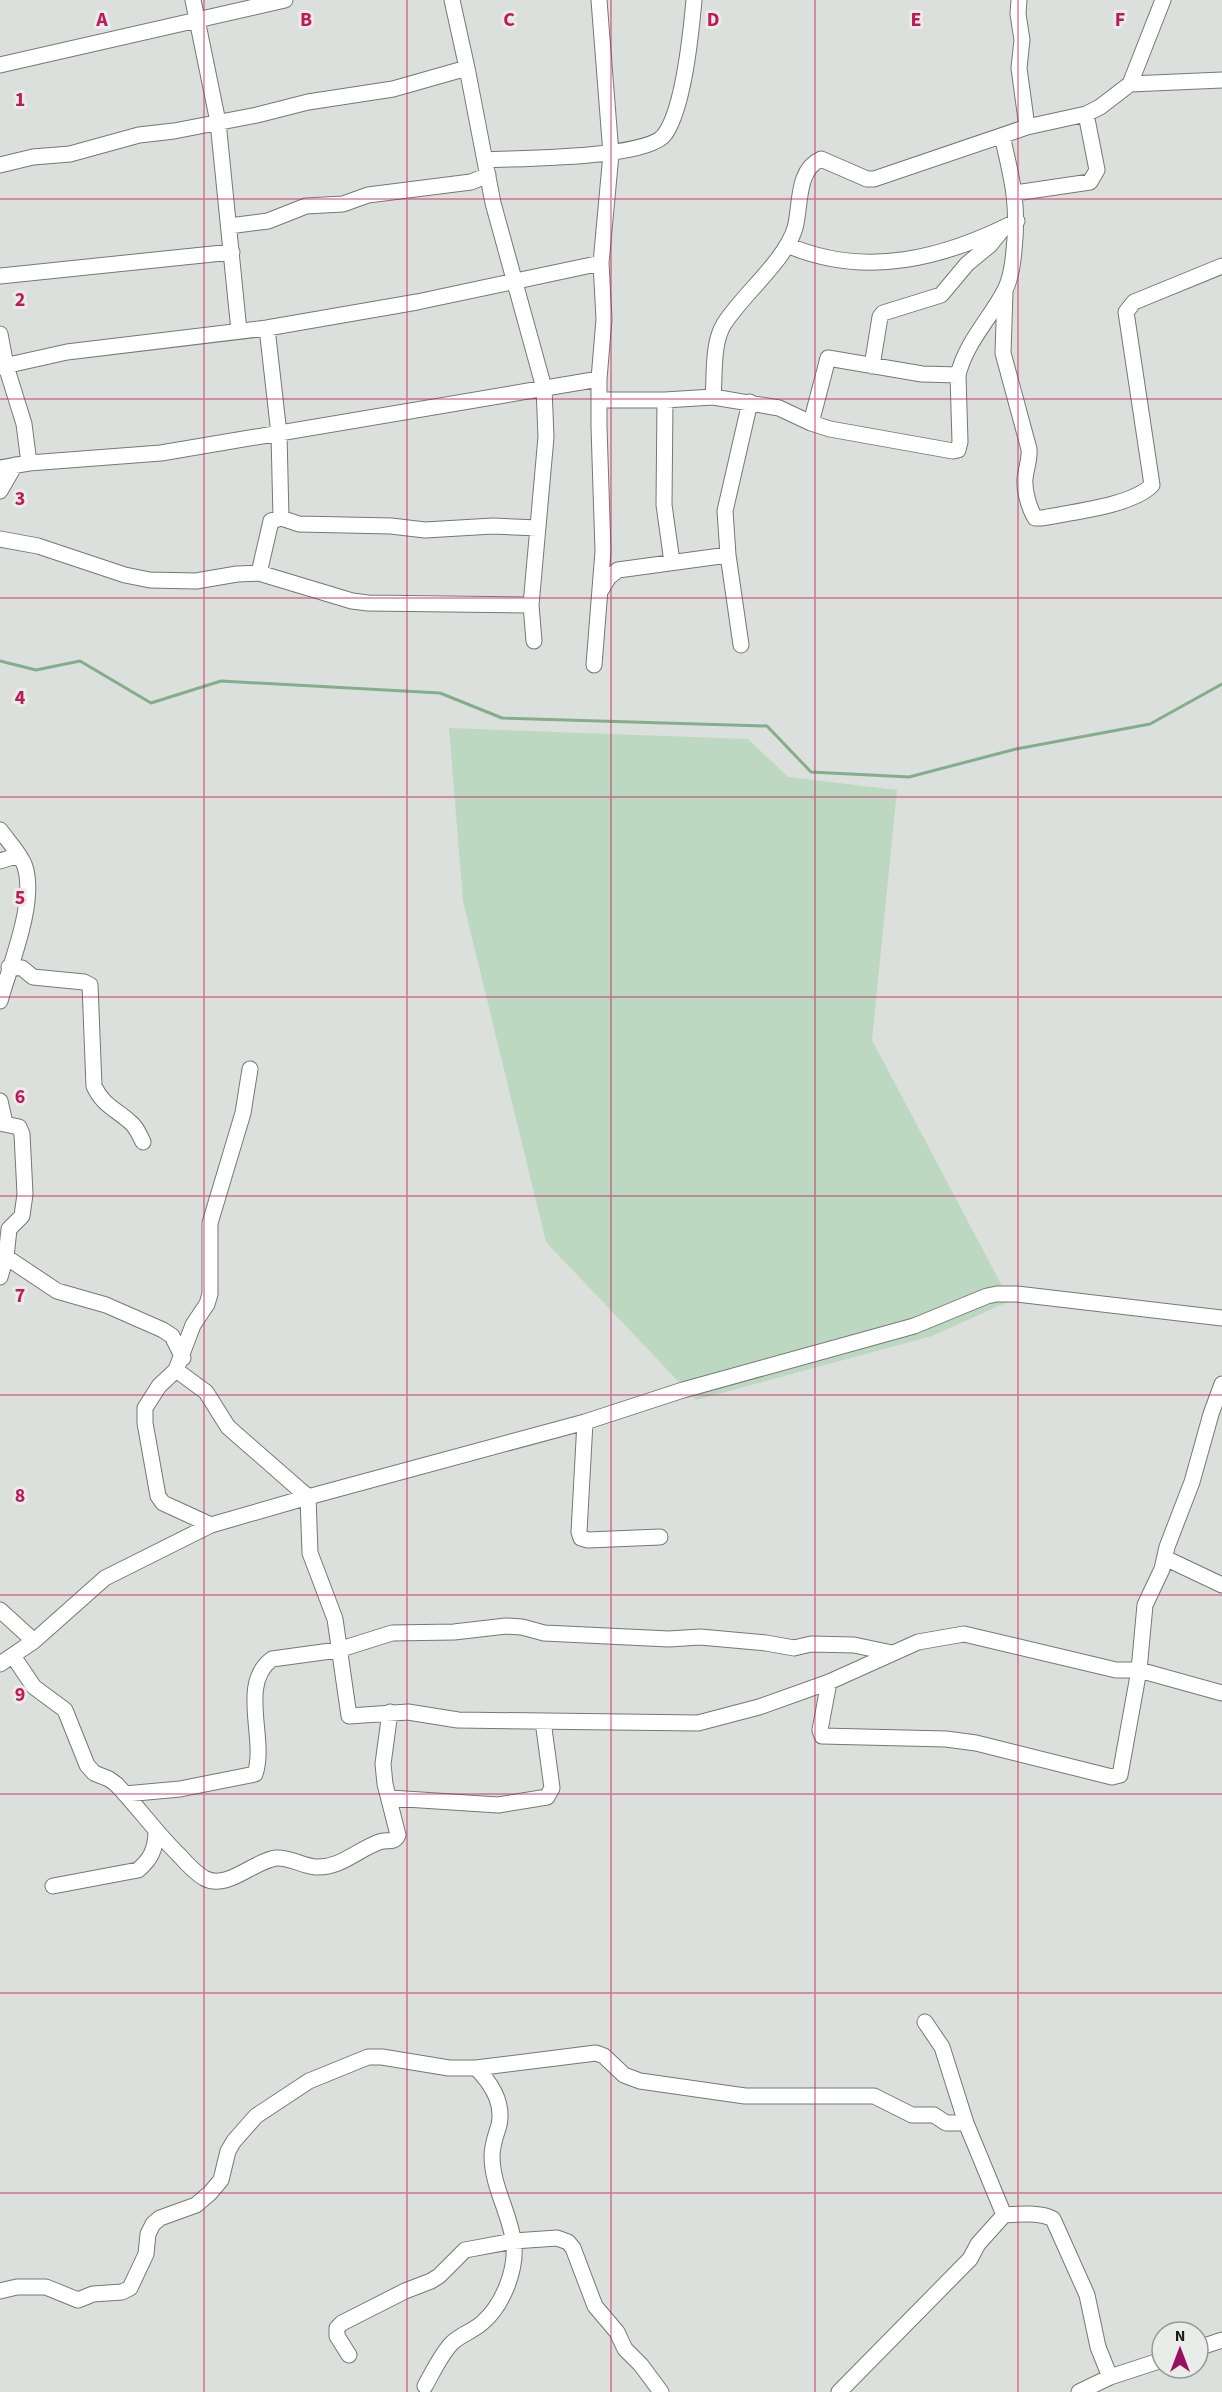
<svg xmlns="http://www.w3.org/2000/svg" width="1222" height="2392" font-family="'Source Sans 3',sans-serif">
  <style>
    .green { fill: #bcd8c1 }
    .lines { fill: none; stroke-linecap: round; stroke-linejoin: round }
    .stream { stroke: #84ad8c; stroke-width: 3 }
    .minor-casing { stroke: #757875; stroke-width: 17 }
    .minor { stroke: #fff; stroke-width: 15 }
    .grid { fill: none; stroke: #c2185b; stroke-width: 1.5; stroke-opacity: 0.55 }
    .grid-label { font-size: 20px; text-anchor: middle; font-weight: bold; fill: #c2185b; stroke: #e9edea; stroke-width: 6; stroke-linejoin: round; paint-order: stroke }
  </style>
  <rect width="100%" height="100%" fill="#dce0dc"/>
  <path class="green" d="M449,728L748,739L788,777L897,790L872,1040L1010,1301L932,1336L696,1400L546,1242L463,901Z"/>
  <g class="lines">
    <path class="stream" d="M0,661L36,670L80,661L151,703L221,681L440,693L502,718L767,726L811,772L909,777L1016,749L1150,724L1222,684"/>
    <defs>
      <path id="minor" d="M193,0L218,122L239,331
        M452,0L467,68L493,203L544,388L546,437L531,605L534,641
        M1019,0L1018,14L1022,40L1019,68L1027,127
        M0,65L285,0
        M1130,84L1222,80
        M486,160C518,158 649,159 665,134C684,107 691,33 694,0
        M0,165L33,157L70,154L139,135L174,131L257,115L308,102L393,89L467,68
        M1015,193L1090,182L1097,170L1086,114
        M229,226L268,221L306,206L343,204L368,195L471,182L488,175
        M787,245C866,279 945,258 1017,221
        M0,276L232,252
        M1005,292L1003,353L1029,449C1030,460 1026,468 1025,479C1024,490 1029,508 1035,518H1042C1071,512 1132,506 1152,485L1126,312L1134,302L1222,266
        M267,328L279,434L281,518
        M0,334L6,366L24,424L29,463
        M872,366L880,317L883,313L941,295L967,264L990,245L1002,230
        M0,367L67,352L267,328L417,302L601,263
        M713,397C715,375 712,343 724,324C743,294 785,261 795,228C801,206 796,170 821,159L867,179H874L1027,127L1086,114L1100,107L1130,84L1163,0
        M599,400H665L713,397L779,408L811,423L830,429L953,451L958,450L960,442L958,375C966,342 990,319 1005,290C1011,278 1013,263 1014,250C1019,205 1012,178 1002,136
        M665,400L664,505L672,562
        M811,423L828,358L922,374L958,375
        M0,468L29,463L161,453L599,379
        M0,491L15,465
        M0,539L38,546L125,575L150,580L196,581L237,574L259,573L352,601L368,603L531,605
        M259,573L271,521L281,518L299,524L391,526L425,530L493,526L538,528
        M601,590L609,577L618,570L728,555
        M741,645L728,555L725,511L750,402
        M594,665L603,551L599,427V379L604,319L601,263L611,154L599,0
        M0,830C8,841 18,851 24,864C38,899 10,965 0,1001
        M0,861L19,855
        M9,967L22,968L33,977L84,982L90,985L94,1086C102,1104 115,1109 129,1121C136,1126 139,1134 143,1142
        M0,1101L5,1123
        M0,1123L19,1127L22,1134L25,1194L22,1216L9,1229L6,1257L0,1277
        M6,1257L57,1291L106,1305L163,1330L172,1336L183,1358
        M176,1370L206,1392L228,1427L308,1497L310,1553L335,1619L349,1716L408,1712L458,1720L698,1723L759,1707L829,1682L918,1642L964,1634L1116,1670H1139L1222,1693
        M585,1422L579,1532L581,1538L588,1540L660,1537
        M211,1525L163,1503L158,1496L145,1423V1408L159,1386L176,1370L193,1325L207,1304L210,1294V1223L243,1113L250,1069
        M1165,1558L1222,1585
        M0,1610L34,1641
        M13,1656L34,1687L65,1710L87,1765L94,1773L109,1779L116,1784C139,1808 157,1834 180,1856C187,1864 194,1872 204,1878C227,1891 253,1861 276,1858C289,1857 303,1866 316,1867C341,1868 357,1850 379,1842C387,1839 394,1844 398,1835L385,1784L383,1764L390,1712
        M0,1664L34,1641L105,1578L211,1525L308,1497L585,1422L683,1390L914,1326L987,1296L997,1294H1017L1222,1318
        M829,1682L820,1730L822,1736L946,1739L976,1743L1112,1777L1120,1775L1139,1670L1145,1605L1162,1569L1167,1547L1192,1482L1211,1414L1222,1384
        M125,1794L180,1789L255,1774C267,1739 238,1684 272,1659L338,1650L392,1633L454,1632L506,1626L522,1627L544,1633L669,1639L700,1637L766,1643L794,1648L811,1644L854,1645L892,1653
        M390,1798L498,1805L547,1797L552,1788L543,1721
        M53,1886L138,1870C151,1859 155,1850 156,1833
        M925,2022L942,2047L966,2123L1004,2215
        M0,2291L17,2287H46L78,2300L93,2294L122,2292L130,2288L146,2254L148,2234L153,2224L160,2218L196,2205L210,2193L221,2180L228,2151L234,2141L256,2116L309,2081L368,2057H382L449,2068H476L596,2053L604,2056L624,2075L640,2081L745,2096H874L912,2115H934L946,2123H966
        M1198,2348L1222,2340
        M349,2355L337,2336V2328L342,2323L405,2291L431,2281L439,2276L465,2250L514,2241L557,2238L568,2242L573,2248L595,2306L617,2332L625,2349L641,2365L661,2392
        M425,2386C433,2372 441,2354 452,2343C460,2335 473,2331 482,2323C503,2305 516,2271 514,2245C511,2215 492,2187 492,2156C492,2145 496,2135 499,2125C504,2102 491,2083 476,2068
        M839,2392L970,2259L978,2244L1004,2215C1019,2214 1040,2212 1053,2219L1087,2295L1098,2347L1110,2377
        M1079,2392L1110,2377L1162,2360"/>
    </defs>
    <use href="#minor" class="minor-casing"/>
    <use href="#minor" class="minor"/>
  </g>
  <path class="grid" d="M204,0V2392M407,0V2392M611,0V2392M815,0V2392M1018,0V2392M0,199H1222M0,399H1222M0,598H1222M0,797H1222M0,997H1222M0,1196H1222M0,1395H1222M0,1595H1222M0,1794H1222M0,1993H1222M0,2193H1222"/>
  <g class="grid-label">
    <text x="102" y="26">A</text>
    <text x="306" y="26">B</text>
    <text x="509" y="26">C</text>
    <text x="713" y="26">D</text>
    <text x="916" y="26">E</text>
    <text x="1120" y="26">F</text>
    <text x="20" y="106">1</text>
    <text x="20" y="306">2</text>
    <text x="20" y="505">3</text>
    <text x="20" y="704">4</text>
    <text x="20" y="904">5</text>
    <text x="20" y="1103">6</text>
    <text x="20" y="1302">7</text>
    <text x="20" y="1502">8</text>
    <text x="20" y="1701">9</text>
  </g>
  <g transform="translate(1180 2350)"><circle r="28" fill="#e9edea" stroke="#979997" stroke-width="1.5"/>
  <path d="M0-4.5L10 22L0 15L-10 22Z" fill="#991062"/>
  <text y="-9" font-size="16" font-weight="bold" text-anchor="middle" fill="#1b1c1b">N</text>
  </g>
</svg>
